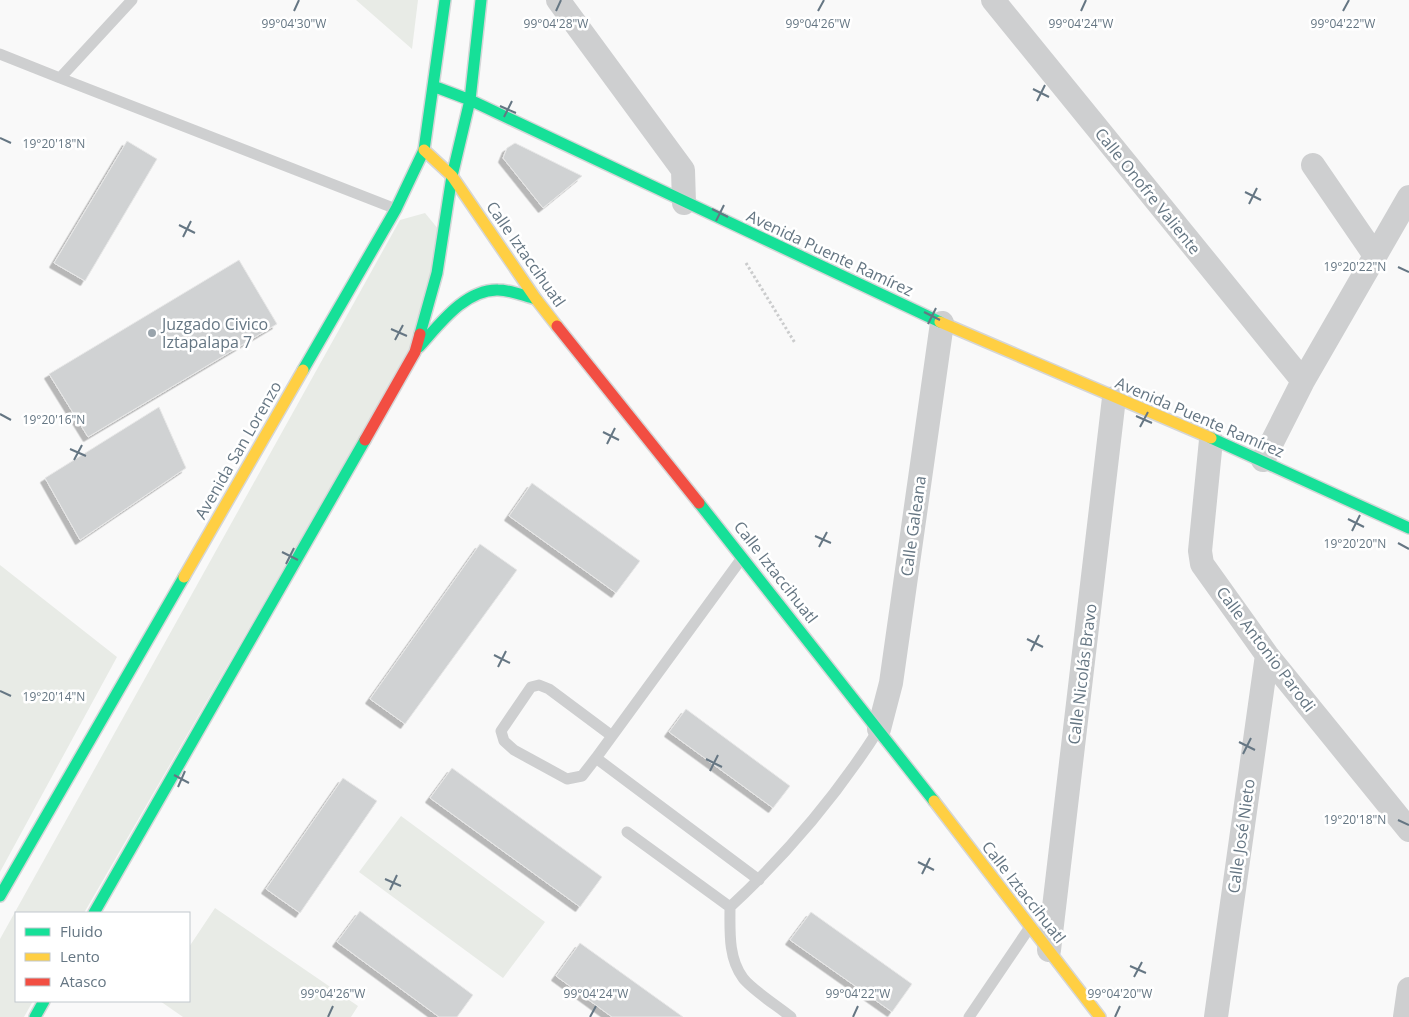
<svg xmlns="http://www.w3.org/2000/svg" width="1409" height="1017" font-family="'Open Sans',sans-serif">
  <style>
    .green { fill: #e8ebe6 }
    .building { fill: #d0d2d3; stroke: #e8e8e8; filter: url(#shadow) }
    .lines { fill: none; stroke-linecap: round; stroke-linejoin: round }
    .fast-casing { stroke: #d5d6d7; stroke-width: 14 }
    .slow-casing { stroke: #d5d6d7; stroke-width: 14 }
    .jam-casing { stroke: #d5d6d7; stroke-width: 14 }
    .path { stroke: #cbcccd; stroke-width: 3; stroke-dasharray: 2.5 2.5; stroke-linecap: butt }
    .lane { stroke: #cecfd0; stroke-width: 11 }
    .street { stroke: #cecfd0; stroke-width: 24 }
    .fast { stroke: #16e098; stroke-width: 11 }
    .slow { stroke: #ffcf43; stroke-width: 11 }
    .jam { stroke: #f24e42; stroke-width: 11 }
    .ticks { fill: none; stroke: #657683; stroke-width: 2 }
    .poi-dot { fill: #99a4ac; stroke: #fff; stroke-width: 2 }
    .labels { text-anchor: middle; stroke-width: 5; stroke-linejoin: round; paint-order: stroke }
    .street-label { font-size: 16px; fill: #657683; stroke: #fff }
    .poi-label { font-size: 16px; fill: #657683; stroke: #fff; text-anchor: start }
    .ticks-label { font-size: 12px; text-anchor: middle; fill: #657683; stroke: #fff; stroke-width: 5; stroke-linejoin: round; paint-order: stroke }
  </style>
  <defs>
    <filter id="shadow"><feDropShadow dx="-4.5" dy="4.5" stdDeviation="0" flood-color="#0004"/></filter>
  </defs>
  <rect width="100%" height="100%" fill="#f9f9f9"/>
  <path class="green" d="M357,0H418L412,49L356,0Z
    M425,213L444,236L410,350L84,913H16V1001H33L24,1017H0V939L400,220Z
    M0,565L117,657L0,872Z
    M401,816L545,922L503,978L359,872Z
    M215,908L358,1006L351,1017H183L160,1001H189V947Z"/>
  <path class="building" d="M127,141L157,159L85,281L54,263Z
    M515,143L582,176L543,208L503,158L507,148Z
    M239,260L277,324L88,437L49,374Z
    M159,407L186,468L80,540L45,478Z
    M532,483L640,561L616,593L509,516Z
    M480,544L517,570L405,724L370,699Z
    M686,709L790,786L773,808L669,732Z
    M452,768L602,877L580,907L430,798Z
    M343,778L377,801L300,913L266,889Z
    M360,911L473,995L457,1017H439L337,942Z
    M811,912L912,984L892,1012L790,940Z
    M580,943L683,1017H612L556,976Z"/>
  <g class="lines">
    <defs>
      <path id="fast" d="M433,86L470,100L940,322
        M420,334L437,273L452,176L470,100L481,0
        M419,347C439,325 465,289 498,290C511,290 524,296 536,299
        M303,370L396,209L424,150L445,0
        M1211,438L1409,528
        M699,503L934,801
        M0,896L184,577
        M94,913L365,440
        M35,1017L44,1001"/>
      <path id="slow" d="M424,150L452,176L536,299L557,326
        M940,322L1211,438
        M184,577L303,370
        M934,801L1100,1017"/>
      <path id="jam" d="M557,326L699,503
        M365,440L415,352L420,334"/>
    </defs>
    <use href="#fast" class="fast-casing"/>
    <use href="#slow" class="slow-casing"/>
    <use href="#jam" class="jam-casing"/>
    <path class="path" d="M746,263L795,343"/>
    <path class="lane" d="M0,54L60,78L132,0
      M60,78L396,209
      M612,736L549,689L539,685L531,687L501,731L504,741L514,750L567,779L582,776L596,758L742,558
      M596,758L759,880
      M627,832L730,907
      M791,1017C779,1007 752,990 743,978C728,958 730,931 730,907C787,854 837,795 879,729
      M969,1017L1030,927"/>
    <path class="street" d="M558,0L683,170L684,203
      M993,0L1303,381
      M1313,165L1374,254
      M1211,440L1200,551L1202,564L1267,655L1409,830
      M1263,460L1303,381L1409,197
      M879,729L891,683L942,323
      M1049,950L1114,398
      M1216,1017L1267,655
      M1405,1017L1409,989"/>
    <use href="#fast" class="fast"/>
    <use href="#slow" class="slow"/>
    <use href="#jam" class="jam"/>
  </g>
  <path class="ticks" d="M294,11L299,0M556,11L561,0M818,11L824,0M1081,11L1086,0M1343,11L1349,0M1033,89L1049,97M1037,101L1045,85M500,106L516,113M504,117L512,101M0,138L11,143M1245,192L1261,200M1249,204L1257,188M712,209L728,217M716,221L724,205M179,225L195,233M183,237L191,221M1398,267L1409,272M924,312L940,320M928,324L936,308M391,329L407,336M395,340L403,325M0,414L11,420M1136,416L1152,423M1140,427L1148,412M603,432L619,440M607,444L615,428M70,449L86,456M74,460L82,445M1348,519L1364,527M1352,531L1360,515M815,536L831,543M1398,543L1409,549M819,547L827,532M282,552L298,560M286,564L294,548M1027,639L1043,647M1031,651L1039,635M494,655L510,663M498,667L506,651M0,691L11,696M1239,742L1255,750M1243,754L1251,738M706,759L722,767M710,771L718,755M174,775L189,783M178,787L185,771M1398,820L1409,825M918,862L934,870M922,874L930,858M385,879L401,886M390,890L397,875M1130,966L1146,973M1134,977L1142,962M328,1017L333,1006M590,1017L596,1006M853,1017L858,1006M1115,1017L1120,1006"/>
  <circle class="poi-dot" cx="152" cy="333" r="5"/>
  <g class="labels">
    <g class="street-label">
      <text transform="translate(1148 191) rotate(51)" y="6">Calle Onofre Valiente</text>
      <text transform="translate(830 253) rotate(25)" y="6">Avenida Puente Ramírez</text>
      <text transform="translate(526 254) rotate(55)" y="6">Calle Iztaccihuatl</text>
      <text transform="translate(1200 417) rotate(23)" y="6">Avenida Puente Ramírez</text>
      <text transform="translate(238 450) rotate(-60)" y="6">Avenida San Lorenzo</text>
      <text transform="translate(913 526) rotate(-82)" y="6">Calle Galeana</text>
      <text transform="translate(776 572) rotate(52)" y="6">Calle Iztaccihuatl</text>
      <text transform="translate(1266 649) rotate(53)" y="6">Calle Antonio Parodi</text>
      <text transform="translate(1082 674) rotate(-83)" y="6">Calle Nicolás Bravo</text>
      <text transform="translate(1241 836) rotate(-82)" y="6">Calle José Nieto</text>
      <text transform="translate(1024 892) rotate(52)" y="6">Calle Iztaccihuatl</text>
    </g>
    <g class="poi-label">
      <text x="162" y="330">Juzgado Civico<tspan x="162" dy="18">Iztapalapa 7</tspan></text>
    </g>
  </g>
  <g class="ticks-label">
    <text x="556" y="28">99°04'28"W</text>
    <text x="818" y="28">99°04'26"W</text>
    <text x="1081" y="28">99°04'24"W</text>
    <text x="1343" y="28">99°04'22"W</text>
    <text x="294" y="28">99°04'30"W</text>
    <text x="54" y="148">19°20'18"N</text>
    <text x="1355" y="271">19°20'22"N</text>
    <text x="54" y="424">19°20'16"N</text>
    <text x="1355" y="548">19°20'20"N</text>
    <text x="54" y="701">19°20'14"N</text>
    <text x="1355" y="824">19°20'18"N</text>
    <text x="333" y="998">99°04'26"W</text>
    <text x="596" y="998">99°04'24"W</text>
    <text x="858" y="998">99°04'22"W</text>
    <text x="1120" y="998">99°04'20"W</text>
  </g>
  <rect x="15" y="912" width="175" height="90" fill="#ffffff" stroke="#c1c8cd"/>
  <rect x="25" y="928" width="25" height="8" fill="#16e098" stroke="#c1c8cd"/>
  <text x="60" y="937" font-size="15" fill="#657683">Fluido</text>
  <rect x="25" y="953" width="25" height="8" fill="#ffcf43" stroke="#c1c8cd"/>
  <text x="60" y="962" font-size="15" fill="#657683">Lento</text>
  <rect x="25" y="978" width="25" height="8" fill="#f24e42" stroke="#c1c8cd"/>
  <text x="60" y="987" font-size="15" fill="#657683">Atasco</text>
</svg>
